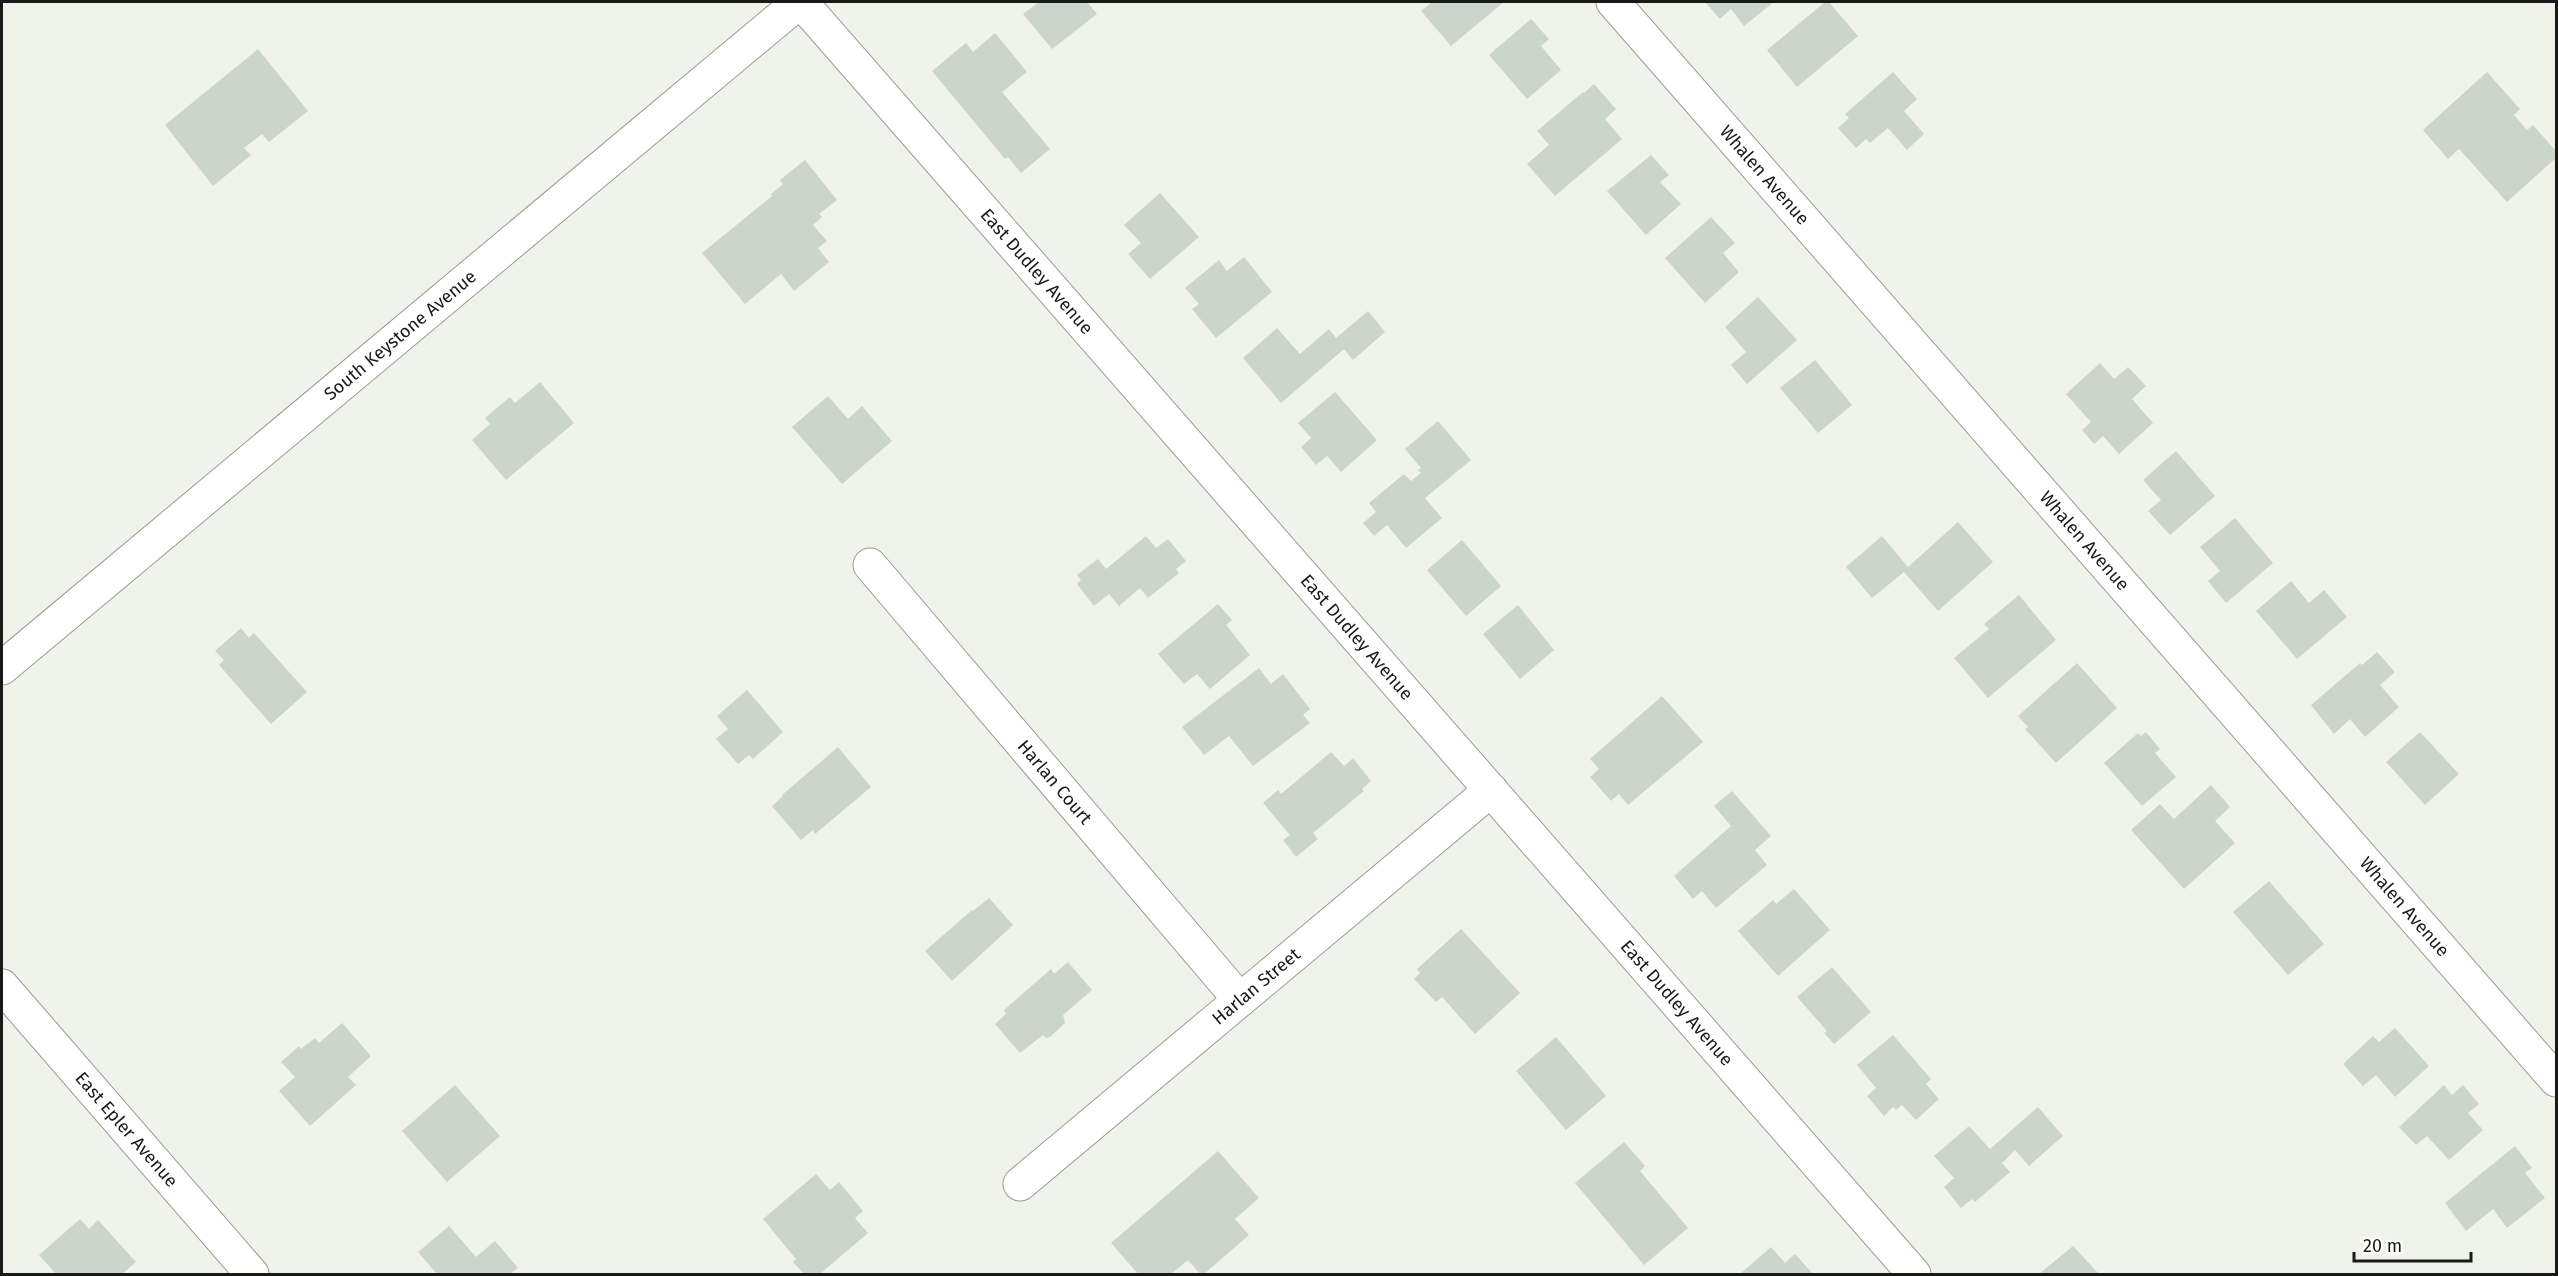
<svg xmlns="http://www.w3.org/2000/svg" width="2558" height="1276" font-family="'Fira Sans',sans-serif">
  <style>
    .building { fill: #ccd5cc }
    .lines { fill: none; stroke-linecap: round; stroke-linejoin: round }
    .street-casing { stroke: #999c93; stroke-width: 35 }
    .secondary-casing { stroke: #999c93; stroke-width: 35 }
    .street { stroke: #fff; stroke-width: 33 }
    .secondary { stroke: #fff; stroke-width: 33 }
    .labels { text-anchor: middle; stroke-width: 5; stroke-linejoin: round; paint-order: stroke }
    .street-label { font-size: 18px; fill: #191a17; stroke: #fefffd }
  </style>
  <rect width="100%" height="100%" fill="#eff3e9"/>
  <path class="building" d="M1039,2H1087L1097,14L1052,49L1023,14Z
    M1432,2H1504L1451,46L1421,11Z
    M1705,2H1774L1744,26L1731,9L1720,19Z
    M1825,2H1829L1858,36L1797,87L1767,50Z
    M1531,19L1549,39L1541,46L1561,70L1527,99L1489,55Z
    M995,33L1027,72L1002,92L1050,149L1021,173L1008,157L1005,159L932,71L966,43L973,52Z
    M258,49L308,111L269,142L262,134L244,148L251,155L213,186L165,125Z
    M1893,72L1917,99L1904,111L1924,134L1907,150L1888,128L1870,143L1866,139L1856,148L1838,128L1849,118L1845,114Z
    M2487,72L2520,109L2514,115L2527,130L2533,125L2556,151V158L2507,202L2459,149L2448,159L2423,130Z
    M1594,84L1616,109L1605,119L1622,139L1555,196L1527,164L1549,145L1537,131L1583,92L1584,93Z
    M1651,155L1669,175L1660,182L1681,204L1646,235L1607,191Z
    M805,160L837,200L819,214L822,217L813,225L827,241L818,248L829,262L794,291L781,274L745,304L702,253L772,196L771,194L783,184L780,180Z
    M1160,193L1199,237L1150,279L1128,254L1141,243L1124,225Z
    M1711,217L1735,243L1723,253L1739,272L1705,303L1665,258Z
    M1244,257L1272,292L1216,338L1192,309L1199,304L1185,288L1219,260L1227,271Z
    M1758,297L1797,340L1747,384L1731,365L1746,352L1725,327Z
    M1368,311L1385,332L1353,360L1344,349L1281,403L1243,358L1277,328L1300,354L1329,329L1336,338Z
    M1815,360L1852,405L1818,433L1780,388Z
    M2100,363L2114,379L2128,367L2146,386L2132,399L2153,423L2119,454L2103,436L2094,444L2082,430L2091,422L2066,394Z
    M540,382L574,423L506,480L472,440L490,424L485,418L510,397L515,403Z
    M1335,392L1377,440L1341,472L1327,456L1316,465L1301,447L1311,438L1298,423Z
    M828,396L848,419L862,406L892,441L842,484L792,427Z
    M1438,421L1471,460L1425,498L1442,518L1406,548L1387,525L1374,536L1363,523L1376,512L1369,503L1404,474L1411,481L1421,473L1418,470L1421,468L1405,449Z
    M2176,451L2215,496L2170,535L2148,511L2161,500L2143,480Z
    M2235,518L2273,563L2226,603L2208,581L2220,571L2200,547Z
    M1958,522L1993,562L1938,611L1904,572L1872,598L1846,567L1882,536L1908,567Z
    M1146,536L1156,548L1168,539L1186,561L1176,569L1179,573L1148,598L1140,588L1119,606L1109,594L1094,606L1077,584L1081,580L1077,575L1098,559L1106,569Z
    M1462,540L1501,586L1466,616L1427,570Z
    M2291,581L2309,603L2324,590L2347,617L2297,659L2256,611Z
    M2019,595L2056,640L1988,698L1954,658L1989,629L1984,624Z
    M1218,604L1232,620L1226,625L1250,655L1210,689L1197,674L1184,684L1158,654Z
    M1518,605L1554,650L1520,679L1483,634Z
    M241,628L249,638L254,633L307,692L271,724L219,665L224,660L215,651Z
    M2377,652L2395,672L2380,685L2399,707L2365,737L2350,719L2334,734L2311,705L2360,663L2362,665Z
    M2077,663L2117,708L2056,763L2025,729L2028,727L2018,716Z
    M1259,668L1271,684L1283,674L1310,709L1303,715L1310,723L1253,766L1229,736L1204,755L1182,727Z
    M747,690L783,732L753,759L749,755L738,764L716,739L728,729L717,716Z
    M1662,696L1703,742L1628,805L1619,794L1611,801L1590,777L1599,769L1590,759Z
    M2146,732L2160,749L2155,753L2176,777L2142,806L2104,763L2138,733L2141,736Z
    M2420,732L2459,774L2425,805L2386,762Z
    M838,747L871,787L815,834L813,830L801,840L772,806L783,796L782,795Z
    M1331,752L1344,766L1353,758L1371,781L1362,789L1364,791L1313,833L1318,839L1296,857L1283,840L1290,835L1263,803L1278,790L1281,794Z
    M2211,785L2230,807L2215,821L2235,843L2184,889L2131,830L2160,804L2174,819Z
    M1732,791L1771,836L1755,850L1767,865L1716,908L1702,891L1693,899L1674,876L1731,826L1714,806Z
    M2269,881L2324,944L2288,975L2233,912Z
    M1794,889L1830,930L1778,976L1738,931L1773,900L1776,904Z
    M989,898L1013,925L952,981L925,951L972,910L973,911Z
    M1461,929L1520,993L1475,1034L1442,997L1436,1002L1414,979L1420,973L1417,969Z
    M1068,962L1092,990L1063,1015L1065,1023L1050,1037L1046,1038L1043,1035L1020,1053L995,1024L1006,1014L1004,1010L1051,969L1054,974Z
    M1832,967L1871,1012L1834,1044L1824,1033L1827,1031L1797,997Z
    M342,1023L371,1056L348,1077L356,1085L310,1126L279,1091L295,1077L281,1062L299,1046L301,1049L315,1038L319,1043Z
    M2395,1028L2429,1066L2395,1097L2376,1075L2363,1086L2343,1064L2373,1036L2379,1042Z
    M1893,1035L1931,1079L1926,1084L1939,1099L1916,1120L1902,1105L1896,1110L1893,1107L1884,1116L1867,1096L1876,1088L1857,1065Z
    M1556,1037L1606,1096L1566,1130L1516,1071Z
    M455,1085L500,1136L447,1182L402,1131Z
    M2444,1085L2452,1095L2463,1085L2479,1104L2468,1113L2483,1130L2449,1160L2427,1136L2416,1145L2399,1127Z
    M2038,1107L2063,1136L2029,1166L2015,1150L2002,1163L2010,1172L1975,1202L1972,1199L1961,1208L1944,1187L1954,1178L1934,1156L1969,1126L1990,1149Z
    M1624,1142L1645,1166L1640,1171L1688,1228L1644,1265L1575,1183Z
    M2515,1146L2532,1168L2525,1173L2545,1198L2507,1228L2493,1209L2466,1231L2445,1203Z
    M1218,1151L1259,1198L1235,1219L1249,1235L1204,1274H1200L1188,1260L1171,1274H1138L1111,1243Z
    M816,1174L830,1190L839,1182L863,1211L855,1218L868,1233L820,1274H804L793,1262L796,1259L763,1219Z
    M80,1219L89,1229L98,1220L136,1262L122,1274H56L39,1255Z
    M449,1226L476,1257L495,1241L518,1268L510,1274H437L418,1252Z
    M2073,1246L2099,1274H2039Z
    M1771,1247L1785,1263L1795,1254L1813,1274H1740Z"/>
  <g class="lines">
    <defs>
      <g id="street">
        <path id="s1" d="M801,2L1914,1274"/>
        <path id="s2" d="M1613,2L2556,1080"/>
        <path id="s3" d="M870,565L1240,1000"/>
        <path id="s4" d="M1020,1184L1491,790"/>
      </g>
      <g id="secondary">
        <path id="s5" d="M2,668L799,2"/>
        <path id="s6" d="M2,986L252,1274"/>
      </g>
    </defs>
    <use href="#street" class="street-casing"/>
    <use href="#secondary" class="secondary-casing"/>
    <use href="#street" class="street"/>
    <use href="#secondary" class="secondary"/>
  </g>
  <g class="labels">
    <g class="street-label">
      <text dy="6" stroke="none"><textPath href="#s2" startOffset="230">Whalen Avenue</textPath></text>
      <text dy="6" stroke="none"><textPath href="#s1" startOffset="358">East Dudley Avenue</textPath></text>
      <text dy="6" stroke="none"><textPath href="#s5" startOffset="519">South Keystone Avenue</textPath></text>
      <text dy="6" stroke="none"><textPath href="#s2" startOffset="716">Whalen Avenue</textPath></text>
      <text dy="6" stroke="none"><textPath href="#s1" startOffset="844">East Dudley Avenue</textPath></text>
      <text dy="6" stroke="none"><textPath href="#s3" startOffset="285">Harlan Court</textPath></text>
      <text dy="6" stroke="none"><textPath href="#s2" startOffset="1202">Whalen Avenue</textPath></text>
      <text dy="6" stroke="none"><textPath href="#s4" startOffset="308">Harlan Street</textPath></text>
      <text dy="6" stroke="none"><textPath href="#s1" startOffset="1330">East Dudley Avenue</textPath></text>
      <text dy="6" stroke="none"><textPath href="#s6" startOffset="190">East Epler Avenue</textPath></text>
    </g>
  </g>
  <rect width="2558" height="1276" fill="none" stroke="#191a17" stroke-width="6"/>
  <path d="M2354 1252v9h117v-9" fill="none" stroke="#191a17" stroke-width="3"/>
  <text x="2363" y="1252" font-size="18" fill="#191a17" stroke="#fefffd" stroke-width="4.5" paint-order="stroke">20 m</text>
</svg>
